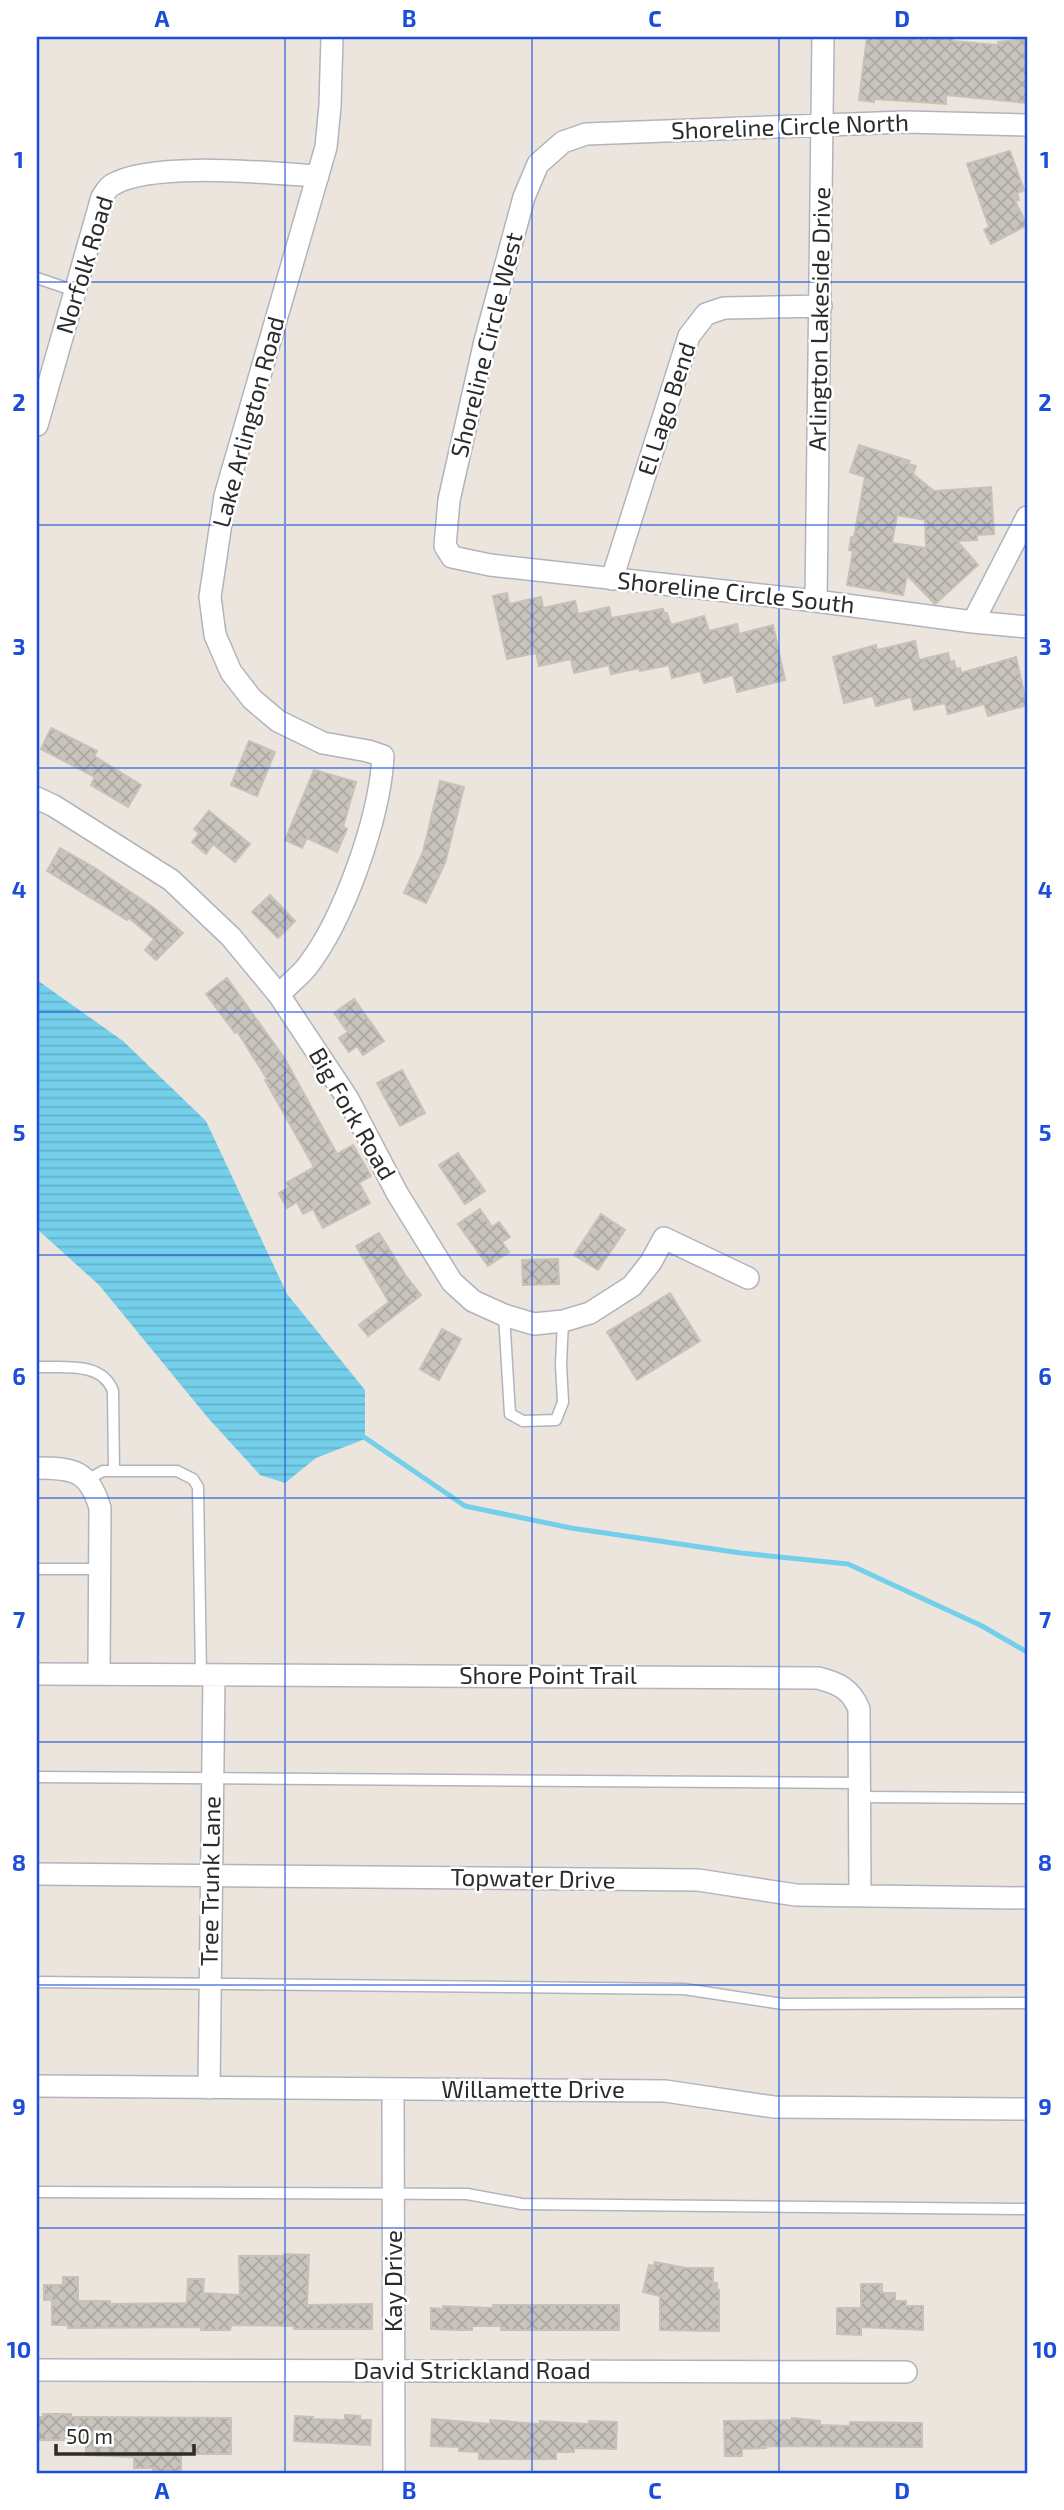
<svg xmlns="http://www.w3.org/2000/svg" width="1064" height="2510" font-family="'Exo 2',sans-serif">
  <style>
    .water { fill: url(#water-rules) }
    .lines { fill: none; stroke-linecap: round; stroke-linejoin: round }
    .stream { stroke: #74cfea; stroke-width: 5 }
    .building { fill: url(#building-cross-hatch); stroke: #c7c1b7; stroke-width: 2; fill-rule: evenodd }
    .lane-casing { stroke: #b1b4be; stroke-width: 13 }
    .street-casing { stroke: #b1b4be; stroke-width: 24 }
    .lane { stroke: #fff; stroke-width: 10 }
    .street { stroke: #fff; stroke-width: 21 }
    .grid { fill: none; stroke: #1d4ed8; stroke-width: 2; stroke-opacity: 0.55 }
    .labels { text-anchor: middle; stroke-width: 5; stroke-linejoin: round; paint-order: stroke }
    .street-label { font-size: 24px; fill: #2b2b2b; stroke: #fff }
    .neatline { fill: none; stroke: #1d4ed8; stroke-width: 2.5 }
    .grid-label { font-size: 23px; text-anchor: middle; font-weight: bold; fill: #1d4ed8 }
  </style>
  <defs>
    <pattern id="water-rules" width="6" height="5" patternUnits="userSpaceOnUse" patternTransform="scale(1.75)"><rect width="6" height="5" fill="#74cfea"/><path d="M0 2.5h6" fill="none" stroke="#65b2c9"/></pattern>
    <pattern id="building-cross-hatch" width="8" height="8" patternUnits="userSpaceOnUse" patternTransform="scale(1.75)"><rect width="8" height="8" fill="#c8c3bc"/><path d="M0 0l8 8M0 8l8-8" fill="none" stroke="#aca8a2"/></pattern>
  </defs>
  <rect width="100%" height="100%" fill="#ece5dd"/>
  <path class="water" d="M37,980L123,1041L206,1121L287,1294L365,1390V1439L316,1458L285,1483L260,1475L208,1418L99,1285L37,1229Z"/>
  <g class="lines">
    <path class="stream" d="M361,1435L465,1506L571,1528L741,1553L848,1564L982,1626L1027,1652"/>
  </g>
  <path class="building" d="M867,37L904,40V37H943L953,38L952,41L998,45V42L1027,39V103L946,95V104L874,99V102L859,100Z
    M1010,151L1024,190L1017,193L1019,200L1015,201L1027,225L991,244L984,230L989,227L967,164Z
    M859,445L910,461L908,464L916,466L913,474L934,491L991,487L994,534L977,535V540L957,541L978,565L935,604L907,575L903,595L847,585L853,551L849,550L851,537H854L865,477L850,472ZM897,515L925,520L926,548L892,543Z
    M507,593L509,604L541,597L543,608L575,601L578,614L609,607L611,618L663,609L664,613H667L671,625L704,616L709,631L737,624L739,634L773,625L785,680L737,692L733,675L704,683L700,671L672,678L669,665L640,671V668L611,674L609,665L574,673L571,659L539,666L536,653L507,659L493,596Z
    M915,641L919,660L948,653L950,662L954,661L956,669L960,668L961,673L1016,657L1027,705L988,716L984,704L948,714L945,703L914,710L911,697L876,706L873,696L844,703L833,657L876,645L877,650Z
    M51,728L97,751L94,756L141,785L128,807L91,785L95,777L41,749Z
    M249,741L275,752L257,796L231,785Z
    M314,770L356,782L343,827L347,829L337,852L307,838L302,848L285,840Z
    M440,781L464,787L445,863L426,903L404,893L423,852Z
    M209,811L250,844L235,862L213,844L206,854L192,842L199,833L194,829Z
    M60,848L95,868L154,908L183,933L156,960L145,950L154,939L129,918L127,920L47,871Z
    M270,895L295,921L278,938L252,912Z
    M227,978L285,1059L337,1154L353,1145L371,1176L359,1183L370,1203L323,1228L313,1209L303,1214L297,1202L287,1208L279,1193L289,1187L286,1183L314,1167L265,1080L267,1079L237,1031L235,1033L206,994Z
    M354,999L384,1041L363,1055L357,1046L349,1052L339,1038L348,1032L334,1013Z
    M402,1070L425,1113L400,1126L377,1083Z
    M458,1153L485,1191L465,1204L439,1165Z
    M480,1209L492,1227L499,1222L510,1237L502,1242L509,1252L488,1266L458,1224Z
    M601,1214L625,1230L598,1270L574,1255Z
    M379,1233L406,1276L421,1295L368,1336L359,1325L389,1302L356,1246Z
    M558,1259L559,1284L523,1285L522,1260Z
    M670,1293L700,1341L637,1380L607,1332Z
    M442,1329L461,1339L439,1380L420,1369Z
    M284,2254L309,2255L307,2305L372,2304V2329H294V2326L231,2325L230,2330H201V2327L68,2328V2325H52V2300H44V2285H63V2277H78V2301H110V2304L187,2303L188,2279H204L203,2293L240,2295L239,2256H284Z
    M655,2262L686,2268H713V2283H717V2290H719V2331L660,2330V2296L643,2292L649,2265L654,2266Z
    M861,2284H882V2293H895V2301H906V2306H923V2330L861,2327V2335L837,2334V2308H861Z
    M493,2305H619V2330H501V2326H472V2330H458L431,2329V2308L443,2309V2306L494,2308Z
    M43,2414H71V2417H82L231,2418V2454H181V2473H153V2468H134V2457L86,2455V2440H37V2417H43Z
    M345,2415L360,2416V2420H371L370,2445L294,2441L295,2416L313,2417V2419L345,2420Z
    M792,2418L820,2421V2425L850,2426V2422L922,2423V2447L766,2446V2448L742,2449V2456H725L724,2421L792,2420Z
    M432,2419L490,2424V2420L540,2424V2421L589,2424V2421L617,2422L616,2449L574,2448V2452H556V2459H479V2452L459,2451V2447L431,2446Z"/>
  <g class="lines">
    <defs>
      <path id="lane" d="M37,278L75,291
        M504,1315L510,1414L523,1421L556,1420L563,1402L561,1364L563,1321
        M37,1367C63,1368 102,1361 113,1391L114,1471
        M87,1480L103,1471H177L193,1479L198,1487L201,1675
        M37,1569H100
        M37,1777L859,1783
        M859,1797L1027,1798
        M37,1982L684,1989L783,2004L1027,2003
        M37,2192L467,2194L522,2204L1027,2209"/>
      <path id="street" d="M1027,125L905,122L586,134L563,142L538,164L524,197L485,341L449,500L445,546L452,557L490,565L816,601L973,622L1027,627
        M37,425L102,197C105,193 108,187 112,185C150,161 270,173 318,176
        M612,579L689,336L706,314L724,308L821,306
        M816,601L823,37
        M973,622L1027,517
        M37,798L54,806L171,880L231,937L279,995L348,1099L397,1193L452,1282L473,1301L504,1315L534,1324L563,1321L590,1313L632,1286L651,1262L664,1238L748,1278
        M279,995C287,986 298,977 306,968C344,920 380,817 383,756L368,751L323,743L278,721L252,699L231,672L215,635L210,597L225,496L326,147L330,106L332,37
        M37,1468C73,1468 89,1470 100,1508L99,1674
        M37,1674L818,1678C838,1683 851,1689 859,1709L860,1896
        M37,1874L698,1880L796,1895L1027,1898
        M37,2086L665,2091L774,2107L1027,2109
        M209,2088L214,1675
        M393,2089L394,2473
        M37,2370L906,2372"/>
    </defs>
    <use href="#lane" class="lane-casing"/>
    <use href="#street" class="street-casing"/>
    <use href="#lane" class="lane"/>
    <use href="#street" class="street"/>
  </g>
  <path class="grid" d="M285,37V2473M532,37V2473M779,37V2473M37,282H1027M37,525H1027M37,768H1027M37,1012H1027M37,1255H1027M37,1498H1027M37,1742H1027M37,1985H1027M37,2228H1027"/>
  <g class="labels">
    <g class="street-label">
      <text transform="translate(790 127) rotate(-2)" y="8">Shoreline Circle North</text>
      <text transform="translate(85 265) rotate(-73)" y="8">Norfolk Road</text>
      <text transform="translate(820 319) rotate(-89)" y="8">Arlington Lakeside Drive</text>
      <text transform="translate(487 345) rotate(-76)" y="8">Shoreline Circle West</text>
      <text transform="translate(667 409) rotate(-72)" y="8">El Lago Bend</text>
      <text transform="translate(249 422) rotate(-75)" y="8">Lake Arlington Road</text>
      <text transform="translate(736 593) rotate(6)" y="8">Shoreline Circle South</text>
      <text transform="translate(352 1114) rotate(60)" y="8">Big Fork Road</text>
      <text x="548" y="1684">Shore Point Trail</text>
      <text transform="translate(533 1879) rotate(1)" y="8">Topwater Drive</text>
      <text transform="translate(211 1881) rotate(-89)" y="8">Tree Trunk Lane</text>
      <text x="533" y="2098">Willamette Drive</text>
      <text transform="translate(394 2281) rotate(-90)" y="8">Kay Drive</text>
      <text x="472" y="2379">David Strickland Road</text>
    </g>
  </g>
  <rect width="1064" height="2510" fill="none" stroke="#ffffff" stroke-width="77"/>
  <path d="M56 2444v10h138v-10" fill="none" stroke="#2b2b2b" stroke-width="3.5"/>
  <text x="66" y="2444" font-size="21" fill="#2b2b2b" stroke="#ffffff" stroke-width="5" paint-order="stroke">50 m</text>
  <rect x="38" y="38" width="988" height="2434" class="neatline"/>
  <g class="grid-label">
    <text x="162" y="27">A</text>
    <text x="409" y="27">B</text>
    <text x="655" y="27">C</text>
    <text x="902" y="27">D</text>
    <text x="19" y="168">1</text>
    <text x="1045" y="168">1</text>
    <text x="19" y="411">2</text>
    <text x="1045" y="411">2</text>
    <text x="19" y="655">3</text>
    <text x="1045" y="655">3</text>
    <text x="19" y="898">4</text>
    <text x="1045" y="898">4</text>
    <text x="19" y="1141">5</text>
    <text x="1045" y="1141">5</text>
    <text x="19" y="1385">6</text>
    <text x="1045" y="1385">6</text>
    <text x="19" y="1628">7</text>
    <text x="1045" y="1628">7</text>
    <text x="19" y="1871">8</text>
    <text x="1045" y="1871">8</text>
    <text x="19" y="2115">9</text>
    <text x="1045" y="2115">9</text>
    <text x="19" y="2358">10</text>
    <text x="1045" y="2358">10</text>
    <text x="162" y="2499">A</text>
    <text x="409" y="2499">B</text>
    <text x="655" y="2499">C</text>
    <text x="902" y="2499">D</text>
  </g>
</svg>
